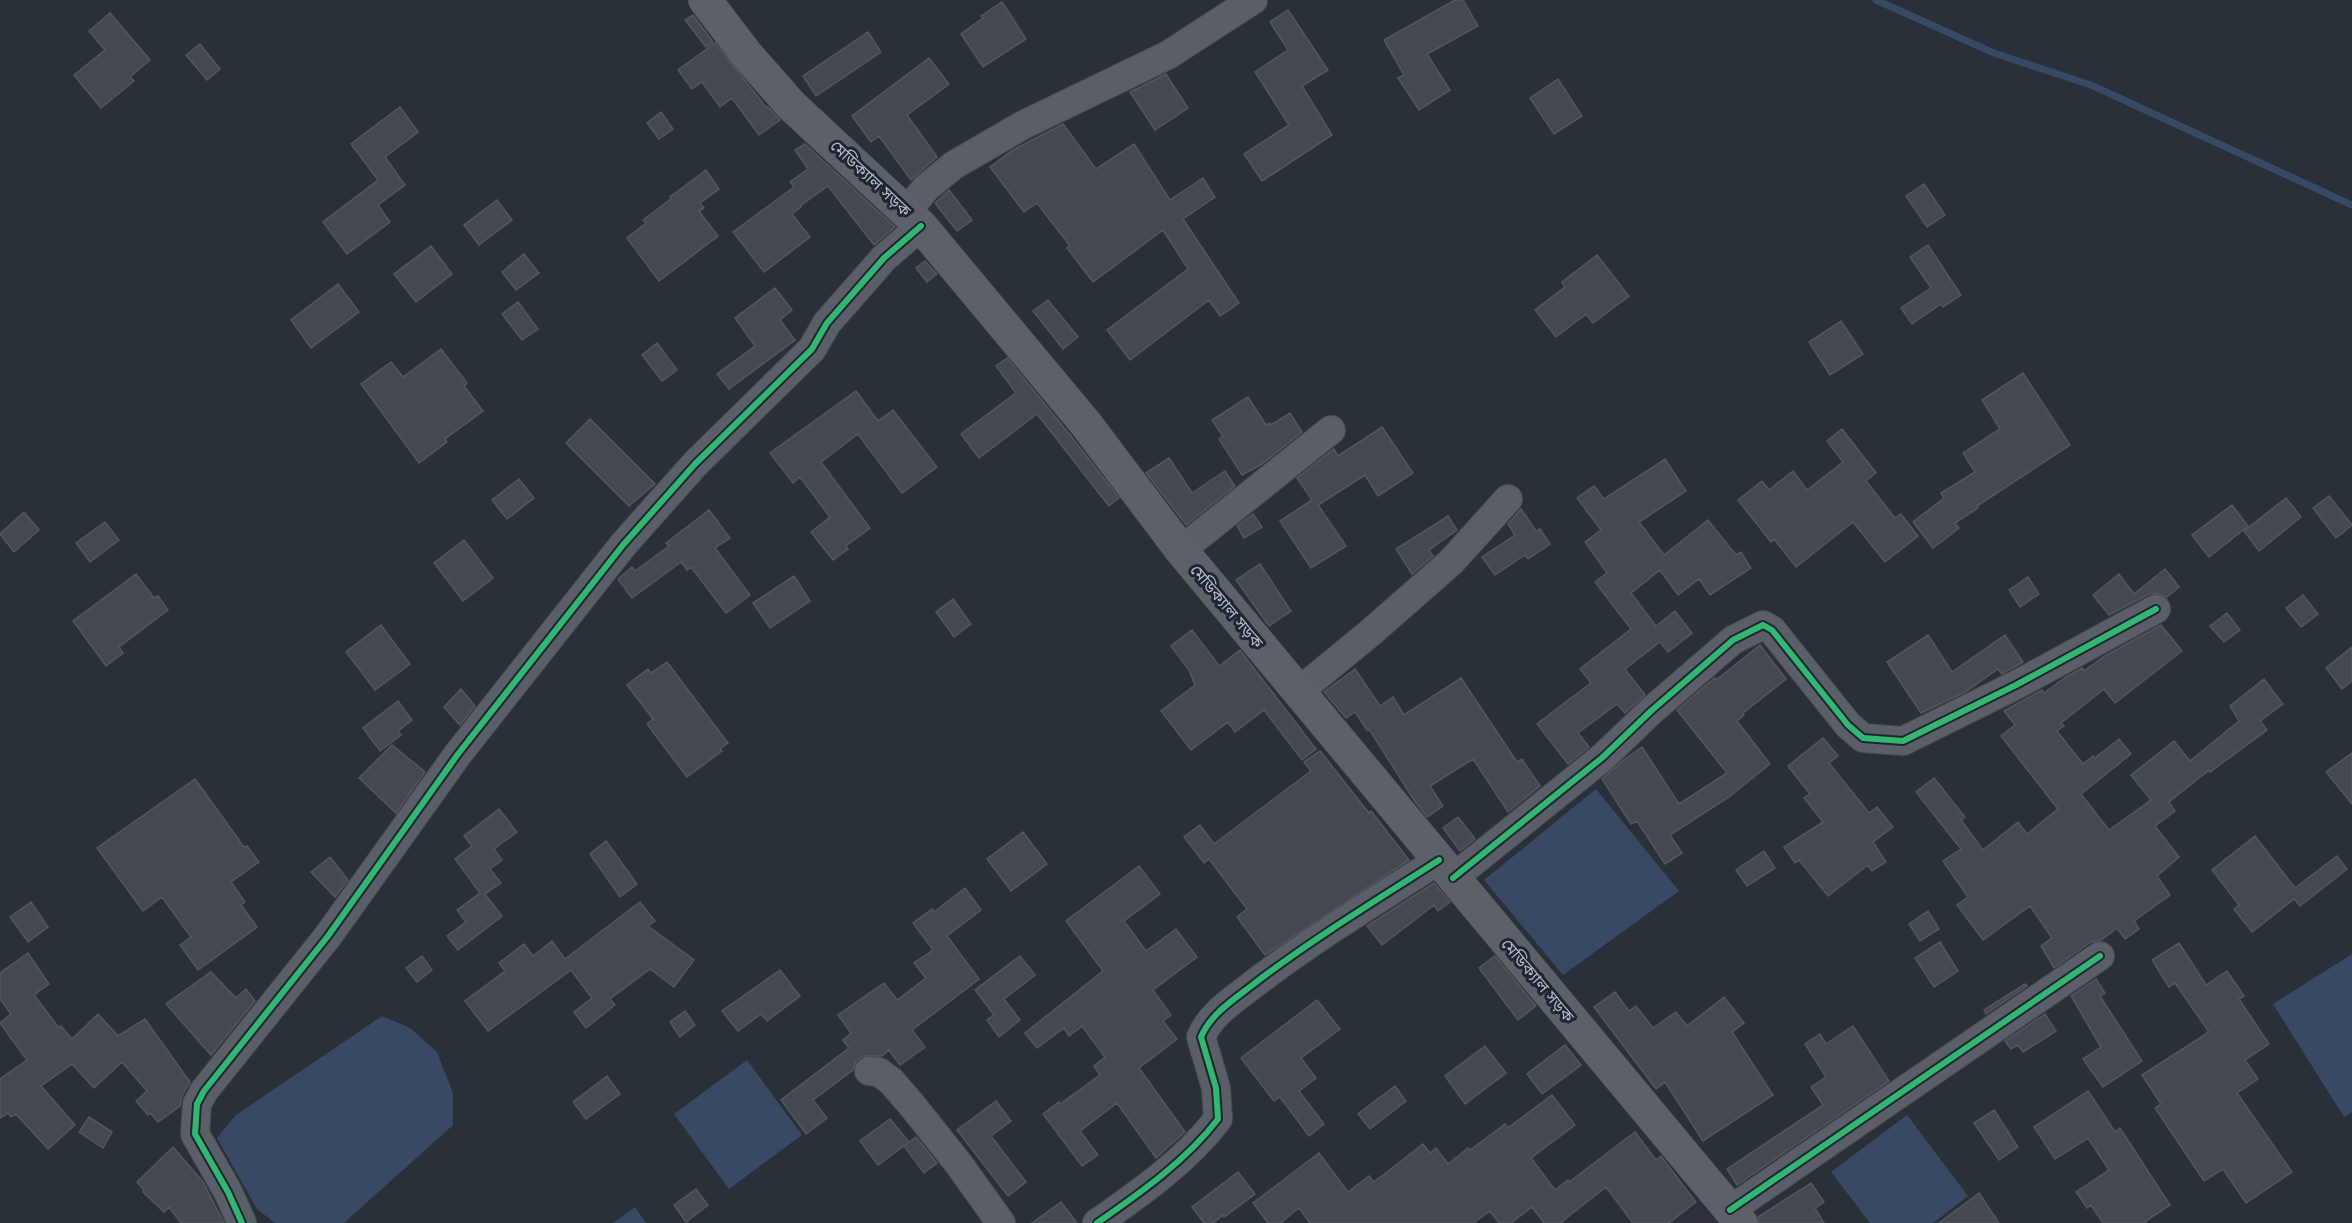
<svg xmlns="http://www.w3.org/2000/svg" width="2352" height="1223" font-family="'Fira Sans','Noto Sans Bengali',sans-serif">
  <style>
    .medical { fill: #31303e }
    .water { fill: #384963 }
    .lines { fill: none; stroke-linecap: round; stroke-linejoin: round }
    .stream { stroke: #384963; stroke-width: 7 }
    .building { fill: #444950; stroke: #52575f; stroke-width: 1.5 }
    .minor-casing { stroke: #484c53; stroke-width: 30 }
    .major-casing { stroke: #484c55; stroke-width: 34 }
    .minor { stroke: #5a5e66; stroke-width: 28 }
    .major { stroke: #5c6168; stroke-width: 33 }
    .cycleway-casing { stroke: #1d2633; stroke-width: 10 }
    .cycleway { stroke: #33b770; stroke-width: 6 }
    .labels { text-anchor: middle; stroke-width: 6; stroke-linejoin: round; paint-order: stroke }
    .street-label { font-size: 16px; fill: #b4bcc9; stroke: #1d2633 }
  </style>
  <rect width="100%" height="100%" fill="#2a3038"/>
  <path class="medical" d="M1700,1204L1714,1223H1675Z"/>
  <path class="water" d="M1596,789L1679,891L1563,975L1484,880Z
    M2352,954V1112L2344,1117L2273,1004Z
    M382,1016L410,1028L437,1052L453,1093V1125L344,1223H275L257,1209L217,1138L236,1115Z
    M747,1060L802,1135L729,1189L674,1114Z
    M1907,1115L1968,1196L1933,1223H1870L1831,1172Z
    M635,1207L646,1223H613Z"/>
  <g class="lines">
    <path class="stream" d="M1876,0L1994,53L2091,85L2352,205"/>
  </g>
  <path class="building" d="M1455,0H1463L1478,26L1427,54L1450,90L1419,110L1398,78L1404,75L1384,40Z
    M1002,2L1026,39L983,67L961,34L983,18L981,16Z
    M1288,10L1328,70L1302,86L1332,135L1262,181L1244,154L1289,125L1255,72L1288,50L1270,22Z
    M110,13L150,60L130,77L134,81L101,108L74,75L105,50L89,31Z
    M693,15L713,42L706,47L685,20Z
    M868,32L881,52L816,96L803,76Z
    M715,43L767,108L768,107L780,120L759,135L732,98L720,107L702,82L692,89L678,70Z
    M200,44L220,69L207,80L186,55Z
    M929,58L949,84L907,115L937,157L911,180L879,136L871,142L852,116Z
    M1166,74L1188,108L1155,130L1130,92Z
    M1558,79L1582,116L1554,134L1530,98Z
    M400,107L418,132L385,157L405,185L378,205L390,222L347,254L323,222L378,180L351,144Z
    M661,112L673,129L659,139L647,123Z
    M1063,124L1096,169L1134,144L1170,200L1203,178L1215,197L1183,219L1239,303L1220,316L1209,300L1130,360L1107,330L1188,269L1163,230L1093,282L1067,248L1070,246L1037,203L1024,212L990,167L1013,150Z
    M805,144L895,227L874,245L828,186L800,206L801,207L792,214L810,237L764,272L733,232L794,187L790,182L808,169L795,150Z
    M706,170L719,189L700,203L704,208L699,211L718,236L659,281L627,238L646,223L643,220L671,199L670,197Z
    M1924,184L1945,215L1927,227L1906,196Z
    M949,190L972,220L957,231L935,203Z
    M497,200L512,220L479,245L464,225Z
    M1928,245L1961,295L1943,307L1941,304L1912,324L1901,308L1931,288L1910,257Z
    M431,246L452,274L416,302L394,274Z
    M524,254L539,273L516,290L502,272Z
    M1597,255L1629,296L1593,323L1586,314L1556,337L1535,310L1565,287L1562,282Z
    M925,261L937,274L927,282L916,268Z
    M338,284L359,312L311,348L291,320Z
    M775,288L792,310L780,320L795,340L729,389L717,374L755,346L735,318Z
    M1048,300L1078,337L1063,349L1033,311Z
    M518,302L538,329L522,340L502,314Z
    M1841,321L1863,354L1830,375L1809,342Z
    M657,343L677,370L662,381L642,355Z
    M441,349L467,383L464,386L483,411L445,439L447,442L419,463L361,384L391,362L403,377Z
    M1007,358L1071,436L1119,498L1109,506L1037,414L979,458L961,434L1016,393L996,366Z
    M2023,373L2070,445L1977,506L1978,508L1955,523L1959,528L1933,548L1913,522L1944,498L1941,493L1975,472L1963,453L2000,429L1982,400Z
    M856,391L878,421L893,410L937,467L902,493L858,434L821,462L870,528L846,546L848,549L833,560L811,532L830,517L800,477L793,483L770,453Z
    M1248,397L1266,425L1270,423L1271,425L1290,413L1302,432L1262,464L1242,475L1219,439L1223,436L1212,420Z
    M590,419L655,484L629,506L566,443Z
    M1382,427L1413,473L1378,496L1365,475L1318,505L1346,546L1311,568L1280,521L1312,500L1297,478L1334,449L1338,456Z
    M1842,429L1876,473L1866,481L1895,518L1901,514L1918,536L1885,562L1853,522L1796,567L1774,539L1771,542L1738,500L1762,481L1769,490L1793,471L1807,490L1843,462L1827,441Z
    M1169,458L1192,493L1225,471L1235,486L1186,525L1146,473Z
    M1665,459L1686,491L1639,522L1664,555L1708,520L1736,555L1741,552L1751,568L1710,595L1699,579L1678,595L1660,570L1631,593L1656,626L1675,611L1692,633L1668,652L1660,642L1625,669L1645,695L1625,713L1617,704L1578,733L1589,747L1568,764L1537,724L1591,683L1580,669L1631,629L1595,582L1607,573L1585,542L1601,530L1577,498L1594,486L1604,499Z
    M519,479L534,498L507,519L492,500Z
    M2329,496L2352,525L2336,538L2313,508Z
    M2286,498L2301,517L2259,551L2244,531Z
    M2232,505L2248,526L2209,557L2192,535Z
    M1521,509L1536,531L1540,529L1550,544L1528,559L1525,555L1495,575L1482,557L1515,535L1508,524Z
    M709,510L730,538L715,548L750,595L726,613L691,567L687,570L681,562L632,598L618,579L632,567L635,571L669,546L666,543Z
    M24,512L39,530L14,552L0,534Z
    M1253,514L1262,527L1244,538L1237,526Z
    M1448,516L1457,530L1429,550L1433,556L1412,574L1396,549Z
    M105,522L119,540L90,562L76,543Z
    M464,540L493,578L463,601L434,563Z
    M1260,564L1291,611L1269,626L1236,580Z
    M2165,569L2179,587L2167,597L2157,593L2149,594L2109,615L2093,595L2119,574L2134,594Z
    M136,574L154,598L158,596L168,610L119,647L123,653L106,666L73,621Z
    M794,576L810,601L770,628L753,603Z
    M2028,577L2039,594L2020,607L2009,590Z
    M2303,595L2318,614L2301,627L2286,608Z
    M953,599L971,624L954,637L936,612Z
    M2227,613L2240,630L2224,642L2210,626Z
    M381,625L410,664L375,690L346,652Z
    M2161,625L2182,651L2115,703L2104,689L2061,723L2064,726L2057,731L2083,764L2093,756L2095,758L2119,739L2131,754L2081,794L2109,830L2151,800L2131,775L2174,741L2190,761L2239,721L2230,706L2264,679L2283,704L2260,721L2267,730L2210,772L2209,770L2169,802L2175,811L2155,826L2179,857L2157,876L2170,895L2134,921L2139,929L2125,939L2117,928L2101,940L2091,942L2054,968L2041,946L2052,938L2030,906L1983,940L1957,905L1968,897L1943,861L1961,849L1916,792L1934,778L1965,817L1961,820L1983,850L2018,822L2027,834L2058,809L2001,736L2015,725L2004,711L2042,690L2044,693L2066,677L2082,668L2084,671L2105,656Z
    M1192,630L1219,666L1240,650L1316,749L1302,760L1264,710L1235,732L1228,722L1191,750L1161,711L1195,685L1189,670L1171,646Z
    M1928,635L1952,672L2005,635L2023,662L2002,674L1998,669L1965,692L1921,713L1887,662Z
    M1760,645L1786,679L1743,713L1744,715L1737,721L1770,764L1729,797L1670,835L1682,853L1665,864L1637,821L1631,824L1602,779L1626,758L1642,747L1679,804L1727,773L1677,710L1706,685L1715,678L1716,680Z
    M2352,647V681L2342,689L2326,668Z
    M667,662L728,743L720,749L722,751L687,777L647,724L653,719L627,685L648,669L651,673Z
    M1355,669L1380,706L1393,697L1404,715L1461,678L1517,762L1522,759L1540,786L1508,812L1473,759L1430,786L1443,806L1427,817L1414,800L1369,729L1367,730L1355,712L1346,718L1324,692Z
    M461,689L475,706L460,725L444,707Z
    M398,701L412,720L398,731L401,735L380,751L363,728Z
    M1823,738L1838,756L1829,763L1869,813L1877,807L1893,827L1873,842L1886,862L1872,871L1868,865L1828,896L1799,860L1795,863L1784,847L1823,822L1804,798L1810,794L1788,766Z
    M392,745L425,772L396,813L359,778Z
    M1320,751L1369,813L1371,811L1409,860L1265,955L1237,917L1247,909L1209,859L1204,863L1184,837L1200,825L1214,844L1311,771L1304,762Z
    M2352,753V804L2326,772Z
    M195,779L244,847L247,846L259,862L231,882L245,902L241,905L257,927L198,970L180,945L191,937L162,897L143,911L97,848Z
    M499,809L517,832L494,849L502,860L490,869L501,883L485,894L502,916L458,950L447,936L466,922L457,910L480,893L455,859L472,846L464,836Z
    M1458,817L1475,839L1460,851L1443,828Z
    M1023,832L1047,864L1011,891L987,859Z
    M2255,836L2295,888L2337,856L2347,869L2300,906L2294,899L2252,932L2234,909L2239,905L2212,870Z
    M606,841L637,884L620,897L590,854Z
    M1764,851L1775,868L1747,886L1736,870Z
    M330,857L348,880L335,897L311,872Z
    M1139,866L1160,894L1124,921L1146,951L1176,929L1197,957L1153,990L1171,1015L1163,1021L1177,1039L1139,1068L1185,1132L1156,1158L1117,1103L1080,1131L1098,1155L1082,1166L1043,1114L1059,1102L1060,1104L1100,1075L1094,1066L1105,1057L1082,1026L1069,1036L1064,1028L1037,1048L1025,1033L1103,971L1066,921Z
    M1434,883L1450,902L1438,911L1434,905L1382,945L1367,926Z
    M965,888L981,910L947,936L979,979L912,1030L925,1047L900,1065L889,1050L882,1056H863L856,1061L853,1070L813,1100L827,1118L806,1134L781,1100L849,1048L843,1040L851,1033L838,1015L884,983L897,1000L926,978L914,963L933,950L913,923L932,909L934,912Z
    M31,902L48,927L28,942L10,917Z
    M640,902L655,921L648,926L694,960L674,987L650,969L610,999L615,1005L586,1028L574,1012L592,998L571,970L488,1031L465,1001L505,971L499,963L524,944L533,956L552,941L565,959Z
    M1928,911L1939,929L1920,941L1909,924Z
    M1940,942L1958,971L1934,987L1915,958Z
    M2179,943L2206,985L2227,971L2244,996L2239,999L2269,1044L2245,1060L2258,1079L2237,1093L2292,1172L2246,1203L2223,1169L2204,1181L2155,1108L2161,1104L2142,1075L2209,1032L2175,983L2169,987L2152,960Z
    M28,953L49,984L34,995L59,1028L61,1026L72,1039L98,1014L118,1036L145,1019L190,1082L182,1096L180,1106L158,1122L150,1113L148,1115L136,1101L147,1091L122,1062L94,1088L72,1064L41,1086L75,1125L48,1149L16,1114L11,1117L8,1113L0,1118V1079L27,1060L0,1023L11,1014L0,999V973Z
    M422,956L432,970L417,982L406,968Z
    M1020,956L1035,975L1004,999L1020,1020L999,1037L987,1020L994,1015L975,990Z
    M1495,956L1536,1006L1518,1020L1479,968Z
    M780,970L800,996L767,1021L761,1014L738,1031L722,1011Z
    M211,972L236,998L246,989L255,1001L211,1055L166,1004Z
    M2096,979L2105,993L2100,996L2142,1061L2103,1087L2083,1059L2101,1047L2071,996Z
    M2025,984L2027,986L1986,1014L1984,1010Z
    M1615,992L1629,1011L1636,1006L1653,1028L1676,1012L1687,1026L1724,997L1744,1023L1732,1032L1773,1095L1703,1141L1665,1082L1656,1089L1594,1007Z
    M1317,1000L1340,1029L1301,1058L1316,1078L1299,1091L1324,1124L1309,1136L1280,1097L1274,1101L1241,1058Z
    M685,1011L695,1025L680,1037L670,1022Z
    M2045,1014L2056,1031L2023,1052L2018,1045L2011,1049L2005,1041Z
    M1853,1026L1889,1081L1737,1185L1727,1169L1823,1105L1811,1087L1826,1077L1805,1044L1820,1034L1826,1044Z
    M1565,1045L1581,1065L1542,1094L1527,1074Z
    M1485,1046L1506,1073L1465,1104L1445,1076Z
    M607,1076L620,1094L586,1119L573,1102Z
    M1395,1086L1406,1101L1370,1129L1358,1114Z
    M2088,1091L2115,1132L2120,1128L2170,1205L2143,1223H2103L2091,1205L2087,1208L2076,1192L2109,1170L2088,1138L2055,1159L2034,1127Z
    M1552,1095L1575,1125L1531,1158L1555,1190L1568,1180L1569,1182L1635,1132L1656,1160L1661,1156L1696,1202L1669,1223H1633L1606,1187L1560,1223H1544L1532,1207L1511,1223H1499L1490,1211L1473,1223H1310L1299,1208L1280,1223H1268L1253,1203L1319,1153L1348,1192L1369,1176L1374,1182L1423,1144L1430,1153L1436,1148L1448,1164L1468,1148L1470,1150L1505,1124L1508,1128Z
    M996,1101L1011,1121L991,1136L1026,1182L1008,1196L957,1130Z
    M1994,1110L2018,1147L1999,1160L1974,1123Z
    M89,1117L112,1132L103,1148L79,1132Z
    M890,1119L909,1142L878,1165L860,1141Z
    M916,1137L937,1163L924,1173L904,1146Z
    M173,1147L203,1182L224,1223H181L169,1207L164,1212L143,1192L144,1190L137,1182Z
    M1238,1172L1255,1194L1224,1217L1223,1215L1213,1223H1204L1192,1207Z
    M1811,1183L1824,1202L1815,1208L1824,1223H1759L1758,1217Z
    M696,1189L708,1205L686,1222L674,1205Z
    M1979,1193L1999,1223H1939Z
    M1061,1202L1077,1223H1032Z"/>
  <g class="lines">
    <defs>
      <path id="minor" d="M907,211L926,188L954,165L1023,125L1168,55L1253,0
        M1181,550L1331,430
        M1298,692L1370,633L1451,562L1508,499
        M1453,878L1603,757L1651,711L1733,640L1763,625L1772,630L1848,725L1863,738L1903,741L2016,685L2156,609
        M869,1071L879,1072L891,1081L911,1104L958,1163L1001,1223
        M1730,1210L2100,956
        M242,1223L228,1192L195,1134L197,1104L204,1091L328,936L458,754L623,545L695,464L812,349L827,323L884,258L921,226
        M1097,1223C1140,1193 1186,1161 1218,1119L1216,1088L1201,1037C1211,1013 1235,999 1255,983C1314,938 1377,900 1439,860"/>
      <path id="major" d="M705,0L747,55L791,105L921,226L1086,424L1181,550L1741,1223"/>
    </defs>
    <use href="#minor" class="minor-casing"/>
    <use href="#major" class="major-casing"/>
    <use href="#minor" class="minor"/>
    <use href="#major" class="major"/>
    <defs>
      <path id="cycleway" d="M1453,878L1603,757L1651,711L1733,640L1763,625L1772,630L1848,725L1863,738L1903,741L2016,685L2156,609
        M1730,1210L2100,956
        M242,1223L228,1192L195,1134L197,1104L204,1091L328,936L458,754L623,545L695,464L812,349L827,323L884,258L921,226
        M1097,1223C1140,1193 1186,1161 1218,1119L1216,1088L1201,1037C1211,1013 1235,999 1255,983C1314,938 1377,900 1439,860"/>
    </defs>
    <use href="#cycleway" class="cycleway-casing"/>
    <use href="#cycleway" class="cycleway"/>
  </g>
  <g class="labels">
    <g class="street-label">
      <text transform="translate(871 178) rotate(43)" y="6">মেডিক্যাল সড়ক</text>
      <text transform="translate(1227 606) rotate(50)" y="6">মেডিক্যাল সড়ক</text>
      <text transform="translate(1538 980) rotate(50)" y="6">মেডিক্যাল সড়ক</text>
    </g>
  </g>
</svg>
